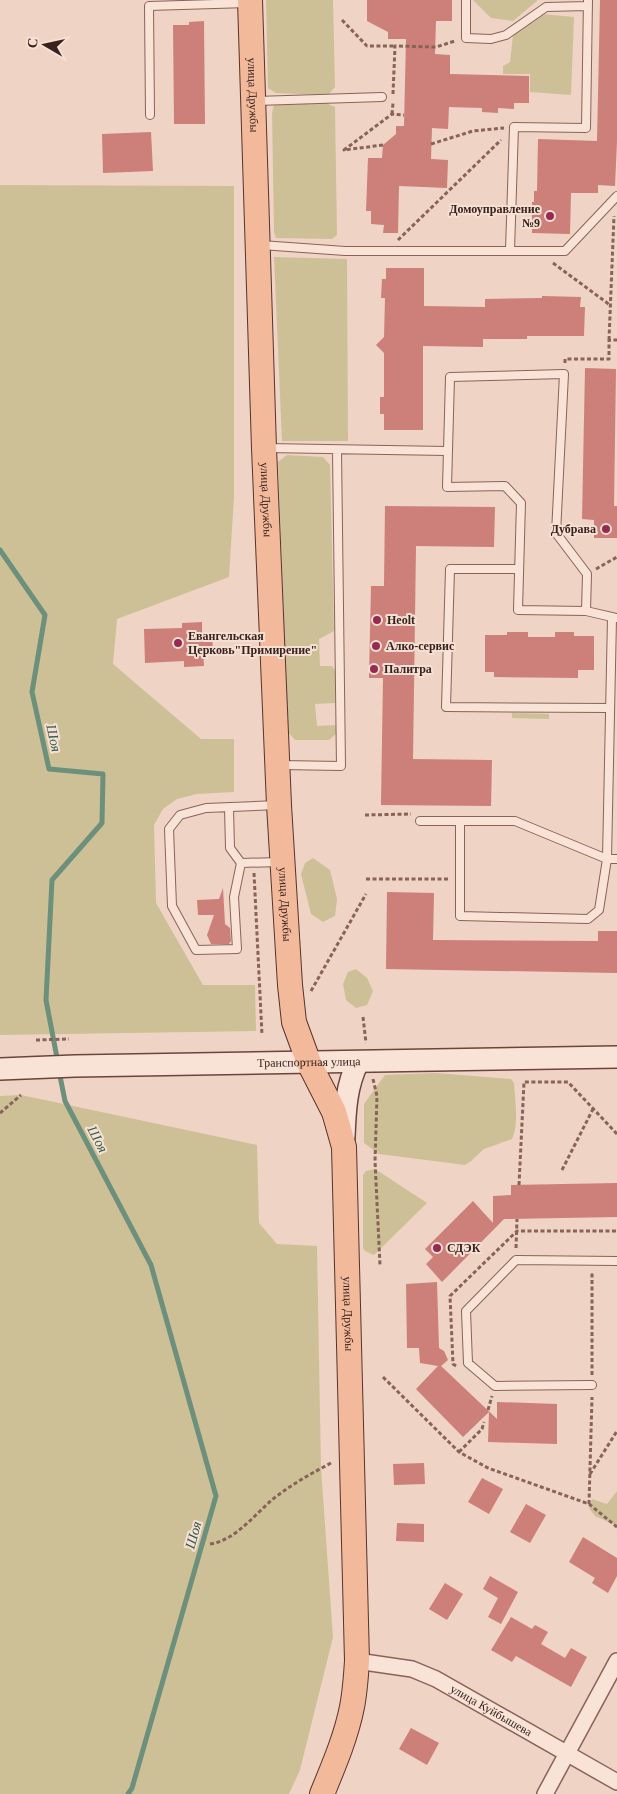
<svg xmlns="http://www.w3.org/2000/svg" width="617" height="1794" font-family="'Times New Roman',serif">
  <style>
    .green { fill: #cdc097 }
    .lines { fill: none; stroke-linecap: round; stroke-linejoin: round }
    .stream { stroke: #6c907b; stroke-width: 5 }
    .building { fill: #cd7f79 }
    .lane-casing { stroke: #89635a; stroke-width: 10 }
    .street-casing { stroke: #89635a; stroke-width: 18 }
    .secondary-casing { stroke: #6b443d; stroke-width: 24 }
    .primary-casing { stroke: #57332e; stroke-width: 26 }
    .path { stroke: #89635a; stroke-width: 3; stroke-dasharray: 4 2.5; stroke-linecap: butt }
    .lane { stroke: #f9e3d7; stroke-width: 8 }
    .street { stroke: #f9e3d7; stroke-width: 15 }
    .secondary { stroke: #f9e3d7; stroke-width: 21 }
    .primary { stroke: #f2b99b; stroke-width: 24 }
    .poi-dot { fill: #992951; stroke: #f6e0d3; stroke-width: 2 }
    .labels { text-anchor: middle; stroke-width: 4; stroke-linejoin: round; paint-order: stroke }
    .street-label { font-size: 12px; fill: #39221e; stroke: #f6e0d3 }
    .poi-label { font-size: 12px; font-weight: bold; fill: #39221e; stroke: #f6e0d3; text-anchor: start }
    .water-label { font-size: 14px; font-style: italic; fill: #2d5947; stroke: #f6e0d3 }
  </style>
  <rect width="100%" height="100%" fill="#efd3c4"/>
  <path class="green" d="M266,0H333L335,87L328,95L276,93L268,88Z
    M473,0H537V1L513,21L491,18Z
    M542,14L574,17L571,95L530,92V74H503V66L510,62L513,35Z
    M326,103L335,107L337,235L332,239L276,238L274,232L272,113L274,105Z
    M0,185L234,186V497L229,577L117,619L113,664L201,739H234V792L197,794L177,799L163,809L154,825L156,903L203,985H255L256,1031L0,1035Z
    M274,257L347,259L348,441H282Z
    M287,455L323,457L330,465L334,631L319,639L320,666H332L336,672L335,703L315,704L317,726L335,725L337,733L329,740H295L288,732L278,462Z
    M512,713L549,714V719L512,718Z
    M313,858L330,870L337,899L335,916L323,922L311,914L301,874L305,863Z
    M356,969L367,978L373,991L367,1005L356,1008L346,1000L343,984L348,972Z
    M436,1073L511,1079L514,1083C515,1100 519,1124 512,1139L484,1149L471,1161L465,1165L379,1154L364,1143V1104L385,1075Z
    M21,1095L257,1145L259,1223L277,1244L317,1246L321,1468L333,1637L300,1770L289,1794H0V1096Z
    M375,1169L427,1203L374,1255L365,1251L363,1248V1175L366,1171Z
    M617,1491V1526L595,1516L589,1508L592,1499L607,1504Z"/>
  <g class="lines">
    <path class="stream" d="M0,550L45,615L32,692L49,769L103,774L102,823L52,880L46,1000L58,1063
      M59,1071L65,1101L151,1265L216,1496L132,1788L128,1794"/>
  </g>
  <path class="building" d="M367,0H452V21H436L435,54L450,55V74L529,76V103H514V109L498,108V113L482,112V108L449,107L448,129L432,128L431,159L448,160L447,188L399,186L398,233H383L384,225L371,224V211H366L368,158H382L383,145L396,134V126H404L406,39H388V32L367,21Z
    M600,0H617V141L615,186L598,185V193H571L570,234L532,233V202H534V191H537L538,139L597,141Z
    M204,21L205,124H174L173,25H189V22Z
    M151,132L153,171L103,173L102,134Z
    M386,268H424V306L485,307V299L542,298V296L581,297L580,307H585L584,336H527V339H483V347L423,346V430H384V414H380V397H384V353L376,345L384,337L385,298H381L382,279H386Z
    M585,368L616,369L614,506H617V538H594V520L582,519Z
    M385,506L495,507L494,547L416,546L413,759L492,760L491,806L381,805L383,678H369L371,586H384Z
    M202,622V635H212L213,650L203,651L204,666L184,667V661L145,663L144,629L182,628V623Z
    M507,632H528V637H555V632H574V636H594V670H578V678L494,677V672H485V635H507Z
    M223,888L225,924L230,928L231,941L229,944H211L207,935L214,915H198L197,900L219,899Z
    M387,892L434,893L433,940L598,941V931H617V973L386,969Z
    M617,1183V1217L504,1219L442,1282L426,1264L433,1257L425,1249L473,1201L493,1223V1196L511,1195V1185Z
    M437,1282L439,1348L444,1351L448,1360L441,1366L497,1419V1402L557,1404V1444L488,1442L489,1412L463,1437L416,1389L438,1366L420,1363L419,1348H407L406,1284Z
    M424,1463L425,1484L394,1485L393,1464Z
    M482,1478L503,1489L489,1514L468,1502Z
    M526,1504L546,1515L530,1543L510,1532Z
    M397,1523L424,1524V1542L396,1541Z
    M583,1537L617,1558V1576L608,1593L592,1583L595,1578L569,1562Z
    M490,1576L518,1592L501,1624L488,1617L498,1598L483,1589Z
    M445,1583L463,1594L447,1620L429,1609Z
    M511,1617L532,1629L535,1625L548,1632L541,1644L565,1658L571,1648L587,1657L571,1687L516,1656L512,1662L491,1650Z
    M411,1728L439,1743L427,1765L399,1749Z"/>
  <g class="lines">
    <defs>
      <path id="lane" d="M466,0V38L491,39L506,35L546,7L588,6
        M256,101L382,97
        M150,115L149,6L248,3
        M261,245L345,251H565L617,196
        M510,250L514,127L586,128L588,0
        M564,374L556,533L587,574L586,611L518,610L521,503L505,486L447,487L450,377Z
        M266,448L447,451
        M519,569H450L446,707L610,708
        M586,611L616,618
        M280,765L341,766L337,450
        M277,805L206,808L180,815L169,829L172,906L196,950L237,949L234,897L241,863L279,862
        M229,808L230,848L241,863
        M420,821H515L607,859H617
        M460,821V916L588,919L599,910L607,859L612,618
        M592,1385L495,1386L468,1363L466,1311L516,1260L617,1261"/>
      <g id="street">
        <path id="s1" d="M357,1661L412,1669L436,1679L617,1782"/>
        <path d="M545,1794L617,1661"/>
      </g>
      <g id="secondary">
        <path id="s2" d="M0,1069L75,1066L617,1057"/>
        <path d="M344,1137C345,1111 346,1086 358,1062"/>
      </g>
      <g id="primary">
        <path id="s3" d="M250,0L264,448L279,805L290,985L294,1022L309,1063L334,1112L344,1147L357,1661C356,1676 355,1692 352,1707C346,1737 334,1765 322,1794"/>
      </g>
    </defs>
    <use href="#lane" class="lane-casing"/>
    <use href="#street" class="street-casing"/>
    <use href="#secondary" class="secondary-casing"/>
    <use href="#primary" class="primary-casing"/>
    <path class="path" d="M342,20L367,46H395
      M393,94L395,46L436,47L455,41
      M392,114L393,103
      M431,144L473,131L504,128
      M383,145L344,150L392,114L404,115
      M398,240L501,140
      M553,263L610,305
      M609,340L614,216
      M565,363V359H609V340H617
      M596,569L617,557
      M365,815L411,814
      M254,873L262,1035
      M366,879H448
      M311,991L366,894
      M363,1017L366,1043
      M36,1040L69,1039
      M373,1079L377,1096L375,1161L380,1265
      M0,1113L21,1095
      M562,1170L593,1109
      M519,1185L524,1082H568L617,1134
      M516,1248L517,1219
      M456,1366L453,1364L450,1296L517,1231H617
      M592,1375V1272
      M383,1377L459,1452L488,1468L589,1504L617,1527
      M488,1410L492,1396
      M459,1452L482,1429L484,1422
      M590,1474L617,1431
      M589,1504L592,1397
      M210,1544C236,1540 254,1515 273,1499C292,1484 312,1473 333,1462"/>
    <use href="#lane" class="lane"/>
    <use href="#street" class="street"/>
    <use href="#secondary" class="secondary"/>
    <use href="#primary" class="primary"/>
  </g>
  <g class="poi-dot">
    <circle cx="550" cy="216" r="5"/>
    <circle cx="606" cy="529" r="5"/>
    <circle cx="377" cy="620" r="5"/>
    <circle cx="178" cy="643" r="5"/>
    <circle cx="376" cy="646" r="5"/>
    <circle cx="374" cy="669" r="5"/>
    <circle cx="437" cy="1248" r="5"/>
  </g>
  <g class="labels">
    <g class="street-label">
      <text dy="4" stroke="none"><textPath href="#s3" startOffset="95">улица Дружбы</textPath></text>
      <text dy="4" stroke="none"><textPath href="#s3" startOffset="500">улица Дружбы</textPath></text>
      <text dy="4" stroke="none"><textPath href="#s3" startOffset="905">улица Дружбы</textPath></text>
      <text dy="4" stroke="none"><textPath href="#s2" startOffset="309">Транспортная улица</textPath></text>
      <text dy="4" stroke="none"><textPath href="#s3" startOffset="1325">улица Дружбы</textPath></text>
      <text dy="4" stroke="none"><textPath href="#s1" startOffset="145">улица Куйбышева</textPath></text>
    </g>
    <g class="poi-label">
      <text x="540" y="213" text-anchor="end">Домоуправление<tspan x="540" dy="14">№9</tspan></text>
      <text x="596" y="533" text-anchor="end">Дубрава</text>
      <text x="387" y="624">Heolt</text>
      <text x="188" y="640">Евангельская<tspan x="188" dy="14">Церковь"Примирение"</tspan></text>
      <text x="386" y="650">Алко-сервис</text>
      <text x="384" y="673">Палитра</text>
      <text x="447" y="1252">СДЭК</text>
    </g>
    <g class="water-label">
      <text transform="translate(54 738) rotate(78)" y="5">Шоя</text>
      <text transform="translate(98 1139) rotate(62)" y="5">Шоя</text>
      <text transform="translate(193 1535) rotate(-74)" y="5">Шоя</text>
    </g>
  </g>
  <g transform="translate(45 45) rotate(279)" stroke="#f6e0d3" stroke-width="4" paint-order="stroke">
  <path d="M0-4L9 19L0 12L-9 19Z" fill="#39221e"/>
  <text y="-8" font-size="14" font-weight="bold" text-anchor="middle" fill="#39221e">С</text>
  </g>
</svg>
